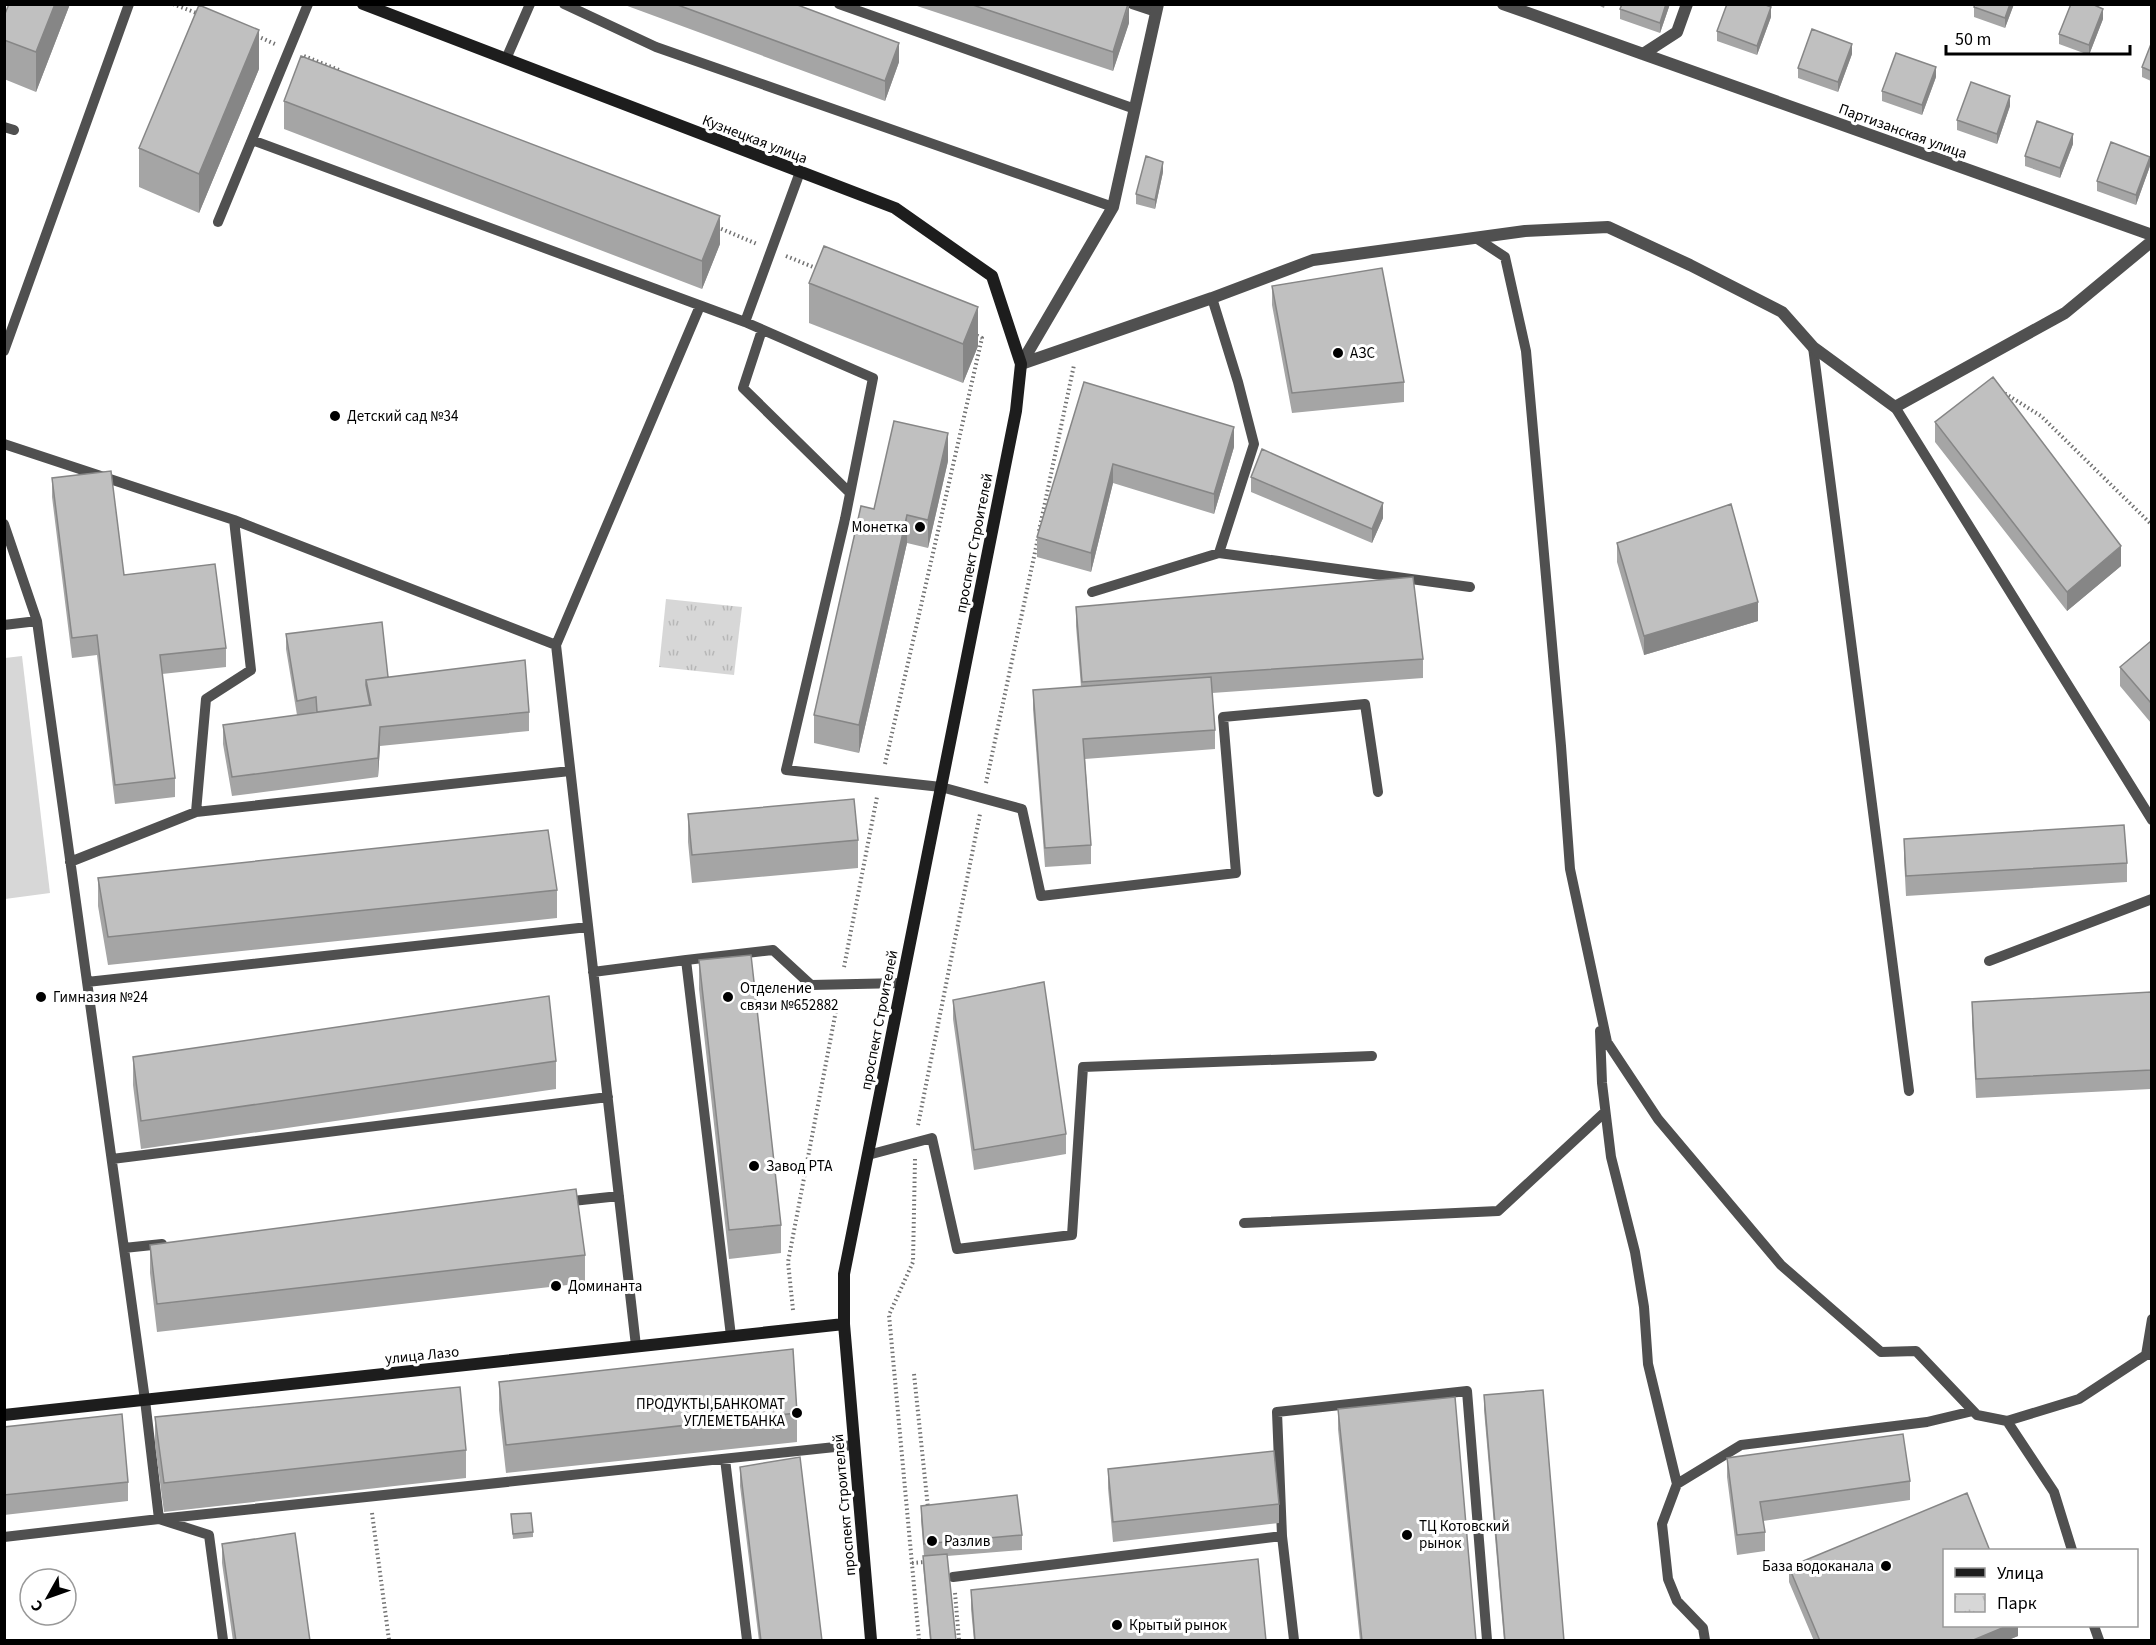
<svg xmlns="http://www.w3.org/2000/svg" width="2156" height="1645" font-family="'Source Sans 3',sans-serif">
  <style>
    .grass { fill: #d7d7d7 }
    .park { fill: url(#park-tufts) }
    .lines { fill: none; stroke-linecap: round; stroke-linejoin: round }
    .path { stroke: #727272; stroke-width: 4; stroke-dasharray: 1.5 3; stroke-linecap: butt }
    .lane { stroke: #505050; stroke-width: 10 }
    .street { stroke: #505050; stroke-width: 12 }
    .secondary { stroke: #1d1d1d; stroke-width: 12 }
    .wall { fill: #a5a5a5 }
    .shaded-wall { fill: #868686 }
    .building { fill: #c0c0c0; stroke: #868686; stroke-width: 1.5 }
    .poi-dot { fill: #000; stroke: #fff; stroke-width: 2 }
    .labels { text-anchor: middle; stroke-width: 6; stroke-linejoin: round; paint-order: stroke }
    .street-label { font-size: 15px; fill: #000; stroke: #fff }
    .poi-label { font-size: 15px; fill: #000; stroke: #fff; text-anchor: start }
  </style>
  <defs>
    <pattern id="park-tufts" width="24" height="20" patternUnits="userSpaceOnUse" patternTransform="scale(1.5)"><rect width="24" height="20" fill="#d7d7d7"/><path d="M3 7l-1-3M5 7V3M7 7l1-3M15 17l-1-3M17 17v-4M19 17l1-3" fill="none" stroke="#b7b7b7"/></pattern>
  </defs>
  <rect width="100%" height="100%" fill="#fff"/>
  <path class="grass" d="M22,656L50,893L5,899V658Z"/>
  <path class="park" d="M666,599L742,607L734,675L659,667Z"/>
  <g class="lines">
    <path class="path" d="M173,4L199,14
      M257,36L275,44
      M304,56L339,70
      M717,227L757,244
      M786,256L818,269
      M2001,391L2041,416L2152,525
      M1039,531L1074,365
      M885,764L982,338L974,334
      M986,783L1038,538
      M844,967L877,797
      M918,1125L980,814
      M915,1159L913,1262L889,1315L919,1640
      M793,1310L788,1262L838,1000
      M914,1374L928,1508
      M372,1513L389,1640
      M912,1563L926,1562
      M955,1593L959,1640"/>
    <path class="lane" d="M564,4L656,47L1113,207
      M839,4L1135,109
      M1132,4L1156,12
      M506,59L530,4
      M4,127L14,130
      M252,140L745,322L873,378L845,519L786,770L941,787L1022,809L1041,896L1236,873L1223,717L1365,704L1378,792
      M218,222L308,4
      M1476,238L1505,257L1526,351L1561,746L1570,869L1607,1042L1658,1119L1781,1265L1881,1352L1916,1351L1977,1415L2007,1421L2079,1399L2146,1355H2152
      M1212,298L1238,382L1254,444L1219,553
      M745,322L800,172
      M762,330L743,388L850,493
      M1813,347L1909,1091
      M4,351L129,4
      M1895,407L2152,820
      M4,444L234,520L556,645L636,1346
      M4,524L37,621L145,1400L159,1519L209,1535L223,1640
      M1092,592L1219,553L1470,587
      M4,625L37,621
      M556,645L700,306
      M196,812L206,699L251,670L234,520
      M70,862L196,812L570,771
      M1989,961L2152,899
      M593,972L686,960
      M87,982L588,927
      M1600,1031L1602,1083L1611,1157L1635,1252L1644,1307L1648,1364L1677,1484L1741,1445L1927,1422L1973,1411
      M868,1155L932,1138L957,1249L1072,1235L1083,1067L1372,1056
      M112,1159L608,1097
      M563,1202L619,1196
      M1244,1223L1498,1211L1605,1112
      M124,1248L162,1244
      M731,1336L686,960L773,950L811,985L902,983
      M2146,1355L2152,1319
      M2007,1421L2054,1492L2072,1550
      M725,1459L747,1640
      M1677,1484L1662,1524L1668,1579L1677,1601L1703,1628L1705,1640
      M1282,1536L1277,1412L1467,1391L1487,1640
      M4,1537L159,1519L854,1445
      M953,1577L1282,1536L1294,1640
      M2094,1626L2099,1640"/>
    <path class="street" d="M1503,4L1643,54L1677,32L1687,4
      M1643,54L2152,235
      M1021,364L1212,298L1313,260L1525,231L1608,227L1690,265L1782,312L1813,347L1895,407L2065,313L2152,241
      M1021,364L1113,207L1158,4"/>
    <path class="secondary" d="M363,4L895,208L992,276L1021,364L1016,411L844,1274V1324L871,1640
      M4,1415L844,1324"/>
  </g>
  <path class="wall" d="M70,4L36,92L4,79V16Z
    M622,4H795L899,62L885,101Z
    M911,4H1129V23L1113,71Z
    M1596,4H1605L1604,8Z
    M1622,4H1670L1660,33L1620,19V9Z
    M2014,4L2005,28L1974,17V7Z
    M1771,17L1757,55L1717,41V31Z
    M2103,19L2089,55L2059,44V34Z
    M2151,44V81L2142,77V67Z
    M1852,54L1838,92L1798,78V68Z
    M259,69L199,213L139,187V148Z
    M1936,77L1922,115L1882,101V91Z
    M284,101L720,244L702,289L284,129Z
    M2010,106L1997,144L1957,130V120Z
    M2073,144L2060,178L2025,166V156Z
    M2150,166L2136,205L2097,191V181Z
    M1163,172L1155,209L1136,204V194Z
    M809,283L978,346L963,383L809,323Z
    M1272,286L1404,382V402L1292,413L1272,305Z
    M1084,382L1234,447L1214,514L1113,483L1091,572L1037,557V537Z
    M1935,422L2121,566L2067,611L1935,442Z
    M948,461L928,548L907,543L859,753L814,743V715L874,509Z
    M1251,477L1383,518L1372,543L1251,492Z
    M52,478L124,575L226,648V667L162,674L175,778V797L115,804L97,655L72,658L52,497Z
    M1617,543L1758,621L1644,655L1617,562Z
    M1076,607L1423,659V678L1212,693L1215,730V749L1085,759L1091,845V864L1045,867L1033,709V690L1081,687L1076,626Z
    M286,634L388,677L529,712V731L380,746L378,777L232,796L223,744V725L297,715L286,649Z
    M2151,641V723L2120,686V667Z
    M688,814L858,840V868L692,883L688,842Z
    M1904,839L2127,863V882L1906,896L1904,858Z
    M98,878L557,890V918L108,965L98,906Z
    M699,960L781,1225V1253L729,1259L699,989Z
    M2151,992V1089L1976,1098L1972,1021V1002Z
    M953,1000L1066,1134V1154L974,1170L953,1019Z
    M133,1057L556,1061V1089L141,1149L133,1085Z
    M150,1245L585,1255V1283L157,1332L150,1273Z
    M499,1382L797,1413V1442L506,1473L499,1410Z
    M1484,1395L1564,1641H1504L1484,1410Z
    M1338,1409L1476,1641H1360L1338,1429Z
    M155,1417L466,1450V1478L164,1512L155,1445Z
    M4,1427L128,1482V1501L4,1515Z
    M1727,1458L1910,1481V1500L1763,1521L1765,1532V1551L1737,1555L1727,1477Z
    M740,1467L822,1641H759L740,1486Z
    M1108,1469L1279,1504V1523L1113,1542L1108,1488Z
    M921,1506L1022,1535V1550L947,1556L956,1641H930L923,1566V1556H924L921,1520Z
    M511,1514L533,1532V1537L513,1539Z
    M222,1544L310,1641H233L222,1563Z
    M1789,1567L2018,1626V1636L2006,1641H1814L1789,1582Z
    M971,1590L1266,1641H974L971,1609Z"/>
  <path class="shaded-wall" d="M55,4H70L36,92V52Z
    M1129,4V23L1113,71V52Z
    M1666,4H1670L1660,33V23Z
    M2010,4H2014L2005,28V18Z
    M1771,7V17L1757,55V46Z
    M2103,9V19L2089,55V45Z
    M259,30V69L199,213V174Z
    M899,43V62L885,101V81Z
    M1852,44V54L1838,92V82Z
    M1936,67V77L1922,115V105Z
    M2010,96V106L1997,144V134Z
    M2073,134V144L2060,178V168Z
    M2150,157V166L2136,205V195Z
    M1163,162V172L1155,209V200Z
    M720,216V244L702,289V261Z
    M978,307V346L963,383V344Z
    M1234,427V447L1214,514V494Z
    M948,433V461L928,548V520Z
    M1113,464V483L1091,572V553Z
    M1383,503V518L1372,543V529Z
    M907,515V543L859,753V725Z
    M2121,546V566L2067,611V592Z
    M1758,602V621L1644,655V636Z
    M380,727V746L378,777V758Z
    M2007,1626H2018V1636L2006,1641H1971Z"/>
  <path class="building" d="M9,4H55L36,52L4,40V16Z
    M675,4H795L899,43L885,81Z
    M970,4H1128L1113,52Z
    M1622,4H1666L1660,23L1620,9Z
    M1727,4H1763L1771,7L1757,46L1717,31Z
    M1975,4H2010L2005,18L1974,7Z
    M2071,4H2092L2103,9L2089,45L2059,34Z
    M199,5L259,30L199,174L139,148Z
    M1812,29L1852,44L1838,82L1798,68Z
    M2151,44V71L2142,67Z
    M1896,53L1936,67L1922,105L1882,91Z
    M301,56L720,216L702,261L284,101Z
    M1971,82L2010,96L1997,134L1957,120Z
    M2037,121L2073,134L2060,168L2025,156Z
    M2111,142L2150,157L2136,195L2097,181Z
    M1146,156L1163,162L1155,200L1136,194Z
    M824,246L978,307L963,344L809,283Z
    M1382,268L1404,382L1292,393L1272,286Z
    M1993,377L2121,546L2067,592L1935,422Z
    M1084,382L1234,427L1214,494L1113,464L1091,553L1037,537Z
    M894,421L948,433L928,520L907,515L859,725L814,715L861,506L874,509Z
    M1262,449L1383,503L1372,529L1251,477Z
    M111,471L124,575L215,564L226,648L160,655L175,778L115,785L97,635L72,638L52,478Z
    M1731,504L1758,602L1644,636L1617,543Z
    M1413,577L1423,659L1082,682L1076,607Z
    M382,622L388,677L366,680V685L370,705L317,712L316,697L297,701L286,634Z
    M2151,641V703L2120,667Z
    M525,660L529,712L380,727L378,758L232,777L223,725L371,705L366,680Z
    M1211,677L1215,730L1083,739L1091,845L1045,848L1033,690Z
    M854,799L858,840L692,855L688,814Z
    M2124,825L2127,863L1906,876L1904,839Z
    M548,830L557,890L108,937L98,878Z
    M751,955L781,1225L729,1230L699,960Z
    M1044,982L1066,1134L974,1150L953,1000Z
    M2151,992V1070L1976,1079L1972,1002Z
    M549,996L556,1061L141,1121L133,1057Z
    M576,1189L585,1255L157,1304L150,1245Z
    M793,1349L797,1413L506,1445L499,1382Z
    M460,1387L466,1450L164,1483L155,1417Z
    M1543,1390L1564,1641H1505L1484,1395Z
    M1455,1397L1476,1641H1362L1338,1409Z
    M122,1414L128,1482L4,1495V1427Z
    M1903,1434L1910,1481L1760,1502L1765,1532L1737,1535L1727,1458Z
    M1274,1451L1279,1504L1113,1522L1108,1469Z
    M800,1457L822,1641H761L740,1467Z
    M1967,1493L1990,1551H1944V1626H2007L1971,1641H1820L1789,1567Z
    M1017,1495L1022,1535L924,1544L921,1506Z
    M531,1513L533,1532L513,1534L511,1514Z
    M295,1533L310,1641H236L222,1544Z
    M947,1554L956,1641H931L923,1556Z
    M1258,1559L1266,1641H975L971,1590Z"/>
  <g class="poi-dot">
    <circle cx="1338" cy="353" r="6"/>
    <circle cx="335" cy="416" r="6"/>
    <circle cx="920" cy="527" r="6"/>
    <circle cx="41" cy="997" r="6"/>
    <circle cx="728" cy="997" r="6"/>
    <circle cx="754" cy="1166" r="6"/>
    <circle cx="556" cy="1286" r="6"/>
    <circle cx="797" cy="1413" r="6"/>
    <circle cx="1407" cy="1535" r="6"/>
    <circle cx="932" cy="1541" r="6"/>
    <circle cx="1886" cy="1566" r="6"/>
    <circle cx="1117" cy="1625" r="6"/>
  </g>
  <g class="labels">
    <g class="street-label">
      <text transform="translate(1903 131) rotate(20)" y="5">Партизанская улица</text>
      <text transform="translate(755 139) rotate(21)" y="5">Кузнецкая улица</text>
      <text transform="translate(974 543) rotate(-79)" y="5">проспект Строителей</text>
      <text transform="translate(879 1020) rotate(-79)" y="5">проспект Строителей</text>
      <text transform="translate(422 1355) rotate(-6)" y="5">улица Лазо</text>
      <text transform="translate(844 1505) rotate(-95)" y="5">проспект Строителей</text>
    </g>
    <g class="poi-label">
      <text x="1350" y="358">АЗС</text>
      <text x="347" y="421">Детский сад №34</text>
      <text x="908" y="532" text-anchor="end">Монетка</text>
      <text x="740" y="993">Отделение<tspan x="740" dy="17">связи №652882</tspan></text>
      <text x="53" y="1002">Гимназия №24</text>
      <text x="766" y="1171">Завод РТА</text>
      <text x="568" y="1291">Доминанта</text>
      <text x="785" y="1409" text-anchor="end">ПРОДУКТЫ,БАНКОМАТ<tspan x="785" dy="17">УГЛЕМЕТБАНКА</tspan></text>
      <text x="1419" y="1531">ТЦ Котовский<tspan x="1419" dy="17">рынок</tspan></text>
      <text x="944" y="1546">Разлив</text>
      <text x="1874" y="1571" text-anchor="end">База водоканала</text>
      <text x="1129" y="1630">Крытый рынок</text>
    </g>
  </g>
  <rect width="2156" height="1645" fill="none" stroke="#000000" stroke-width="12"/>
  <rect x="1943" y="1549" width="195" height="78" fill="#ffffff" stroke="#999999" stroke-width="1.5"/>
  <rect x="1955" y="1568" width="30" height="9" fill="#1d1d1d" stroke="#999999" stroke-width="1.5"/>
  <text x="1997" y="1579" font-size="18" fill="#000000">Улица</text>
  <rect x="1955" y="1594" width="30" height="18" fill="url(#park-tufts)" stroke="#999999" stroke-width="1.5"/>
  <text x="1997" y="1609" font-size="18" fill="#000000">Парк</text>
  <g transform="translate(48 1597) rotate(230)"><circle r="28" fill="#ffffff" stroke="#999999" stroke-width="1.5"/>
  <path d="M0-4.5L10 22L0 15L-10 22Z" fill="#000000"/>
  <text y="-9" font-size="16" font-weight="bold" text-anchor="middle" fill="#000000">С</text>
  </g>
  <path d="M1946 45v9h184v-9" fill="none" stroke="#000000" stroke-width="3"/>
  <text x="1955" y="45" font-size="18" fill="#000000" stroke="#ffffff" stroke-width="4.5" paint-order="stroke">50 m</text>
</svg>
